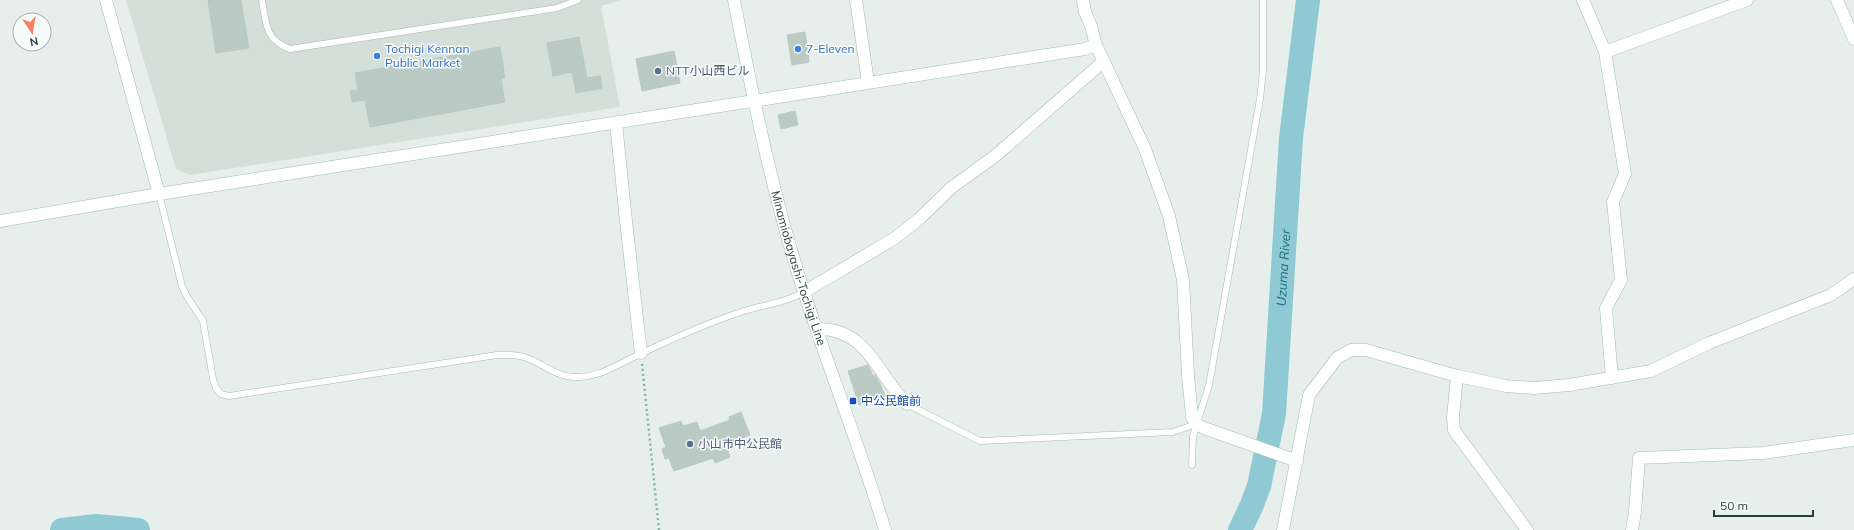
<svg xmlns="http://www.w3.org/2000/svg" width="1854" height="530" font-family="Mulish,'Noto Sans JP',sans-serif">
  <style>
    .built { fill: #d4dfda }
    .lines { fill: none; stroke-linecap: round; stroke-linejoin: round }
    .river { stroke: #8ec9d4; stroke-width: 24 }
    .building { fill: #bbcac4; stroke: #b8c9c2 }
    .service-casing { stroke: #a8b8b2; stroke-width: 7 }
    .minor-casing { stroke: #a8b8b2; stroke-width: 13 }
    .secondary-casing { stroke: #a4bbb3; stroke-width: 13 }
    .path { stroke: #86b3a5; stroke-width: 2.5; stroke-dasharray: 2 3; stroke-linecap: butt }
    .service { stroke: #fff; stroke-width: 6 }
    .minor { stroke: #fff; stroke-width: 12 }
    .secondary { stroke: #fff; stroke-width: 12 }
    .shop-dot { fill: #3f7fe0; stroke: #f7fbf9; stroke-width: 1.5 }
    .service-dot { fill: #5c6f8a; stroke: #f7fbf9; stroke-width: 1.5 }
    .transit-dot { fill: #1a4fb4; stroke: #f7fbf9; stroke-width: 1.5 }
    .labels { text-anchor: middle; stroke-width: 3; stroke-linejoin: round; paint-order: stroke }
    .shop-label { font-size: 12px; fill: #366cbe; stroke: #f7fbf9; text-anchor: start }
    .service-label { font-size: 12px; fill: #4e5e75; stroke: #f7fbf9; text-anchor: start }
    .street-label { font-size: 12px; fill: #24423a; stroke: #f7fbf9 }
    .transit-label { font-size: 12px; fill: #164399; stroke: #f7fbf9; text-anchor: start }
    .water-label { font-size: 13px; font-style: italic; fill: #1c6f80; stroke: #f7fbf9 }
  </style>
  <rect width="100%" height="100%" fill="#e6efeb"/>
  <path class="built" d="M126,0H621L601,6L620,107L190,175L176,169Z"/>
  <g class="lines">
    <g class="river">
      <path d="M62,530L96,526L138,530"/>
      <path id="s1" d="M1240,530L1251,507L1259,486L1274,414L1291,138L1308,0"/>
    </g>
  </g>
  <path class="building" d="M208,0H241L249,48L216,53Z
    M805,32L809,62L792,65L787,35Z
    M579,37L587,78L600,76L602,88L576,93L572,72L553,76L547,43Z
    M500,47L505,78L501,79L505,102L370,127L365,100L352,102L350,91L358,90L355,73Z
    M674,51L680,83L642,91L636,59Z
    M795,111L798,125L781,129L778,115Z
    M868,365L873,376L875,375L880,383L885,396L859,405L848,371Z
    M741,412L750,435L726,445L730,457L715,463L713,458L674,471L669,458L665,459L662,449L666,447L659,428L681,421L683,426L697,422L700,431L730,420L729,417Z"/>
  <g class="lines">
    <defs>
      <path id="service" d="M262,0C266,23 265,40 290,49L557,8L578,0
        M159,194L182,286L186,295L203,321L213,379L216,388L221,394L229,396L497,355C507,355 518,354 527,358C543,364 557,377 575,377C600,378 620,363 642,353C674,338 707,323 741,312C761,305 786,303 804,292
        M907,404L980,441L1173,432L1196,424
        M1192,465L1193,436L1209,385L1260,99L1263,71V0"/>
      <path id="minor" d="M106,0L159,194
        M856,0L868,82
        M1083,0L1085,12L1091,26L1096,45L1145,149L1169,216L1183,280L1188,375L1192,417L1196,424L1204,428L1297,461
        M1583,0L1605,52L1625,174L1613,202L1621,280L1606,308L1612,378
        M1837,0L1854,39
        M1605,52L1747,0
        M616,123L626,221L641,353
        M0,221L159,194L1085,49L1096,45
        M804,292L895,238L919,219L951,188L995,156L1104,61
        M817,329C867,327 878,376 907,404
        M1457,376L1453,417L1454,430L1527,530
        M1283,530L1309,395L1337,358L1351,350H1366L1457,376L1506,386L1534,388L1569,385L1651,371L1709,343L1831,295L1854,279
        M1632,530L1635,512L1639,458L1763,453L1854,440"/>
      <g id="secondary">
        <path id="s2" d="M734,0C753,98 773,197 804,292C830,372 861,450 885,530"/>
      </g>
    </defs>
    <use href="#service" class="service-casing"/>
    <use href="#minor" class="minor-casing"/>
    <use href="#secondary" class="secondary-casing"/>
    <path class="path" d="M642,364L659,530"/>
    <use href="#service" class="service"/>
    <use href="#minor" class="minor"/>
    <use href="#secondary" class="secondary"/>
  </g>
  <g class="shop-dot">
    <circle cx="798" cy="49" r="4"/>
    <circle cx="377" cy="56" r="4"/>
  </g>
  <g class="service-dot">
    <circle cx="658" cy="71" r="4"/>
    <circle cx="690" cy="444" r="4"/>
  </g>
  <rect class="transit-dot" x="849" y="397" width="8" height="8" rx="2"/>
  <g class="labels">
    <g class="shop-label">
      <text x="385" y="53">Tochigi Kennan<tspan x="385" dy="14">Public Market</tspan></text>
      <text x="806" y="53">7-Eleven</text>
    </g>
    <g class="service-label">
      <text x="666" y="75">NTT小山西ビル</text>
      <text x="698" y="448">小山市中公民館</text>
    </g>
    <g class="street-label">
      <text dy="4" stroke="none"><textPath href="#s2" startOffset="276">Minamiobayashi-Tochigi Line</textPath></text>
    </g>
    <g class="transit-label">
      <text x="861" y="405">中公民館前</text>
    </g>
    <g class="water-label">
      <text dy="5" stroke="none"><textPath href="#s1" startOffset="268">Uzuma River</textPath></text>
    </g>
  </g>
  <g transform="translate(32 32) rotate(168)"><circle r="19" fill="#f7fbf9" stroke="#a3b1ad"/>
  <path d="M0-3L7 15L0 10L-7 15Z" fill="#f4845f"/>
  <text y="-6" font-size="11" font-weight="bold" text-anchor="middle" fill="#24423a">N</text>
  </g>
  <path d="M1714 510v6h99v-6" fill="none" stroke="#24423a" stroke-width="2"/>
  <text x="1720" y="510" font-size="12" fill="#24423a" stroke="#f7fbf9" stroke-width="3" paint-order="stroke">50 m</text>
</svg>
